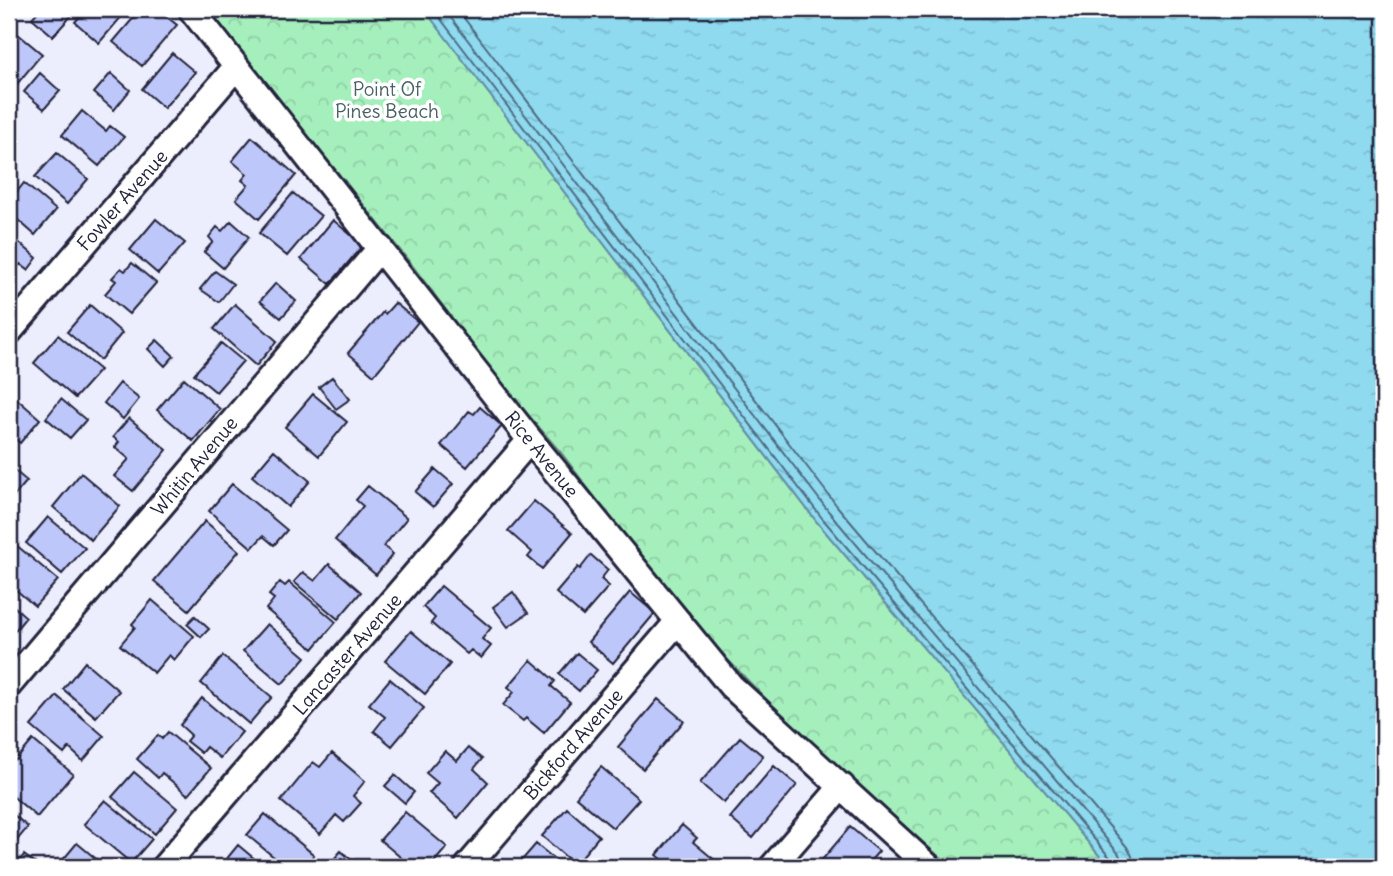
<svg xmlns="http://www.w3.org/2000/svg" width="1393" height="876" font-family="Delius,sans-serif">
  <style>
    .forest { fill: url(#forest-crowns); stroke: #64887c; stroke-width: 2 }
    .water { fill: url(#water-ripples); stroke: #6390a7; stroke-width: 2 }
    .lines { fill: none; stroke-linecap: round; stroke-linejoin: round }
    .shore { stroke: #4e6c83; stroke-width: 2 }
    .building { fill: #bec7f9; stroke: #22223b; stroke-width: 2 }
    .street-casing { stroke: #22223b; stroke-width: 30 }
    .street { stroke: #fff; stroke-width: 24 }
    .labels { text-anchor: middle; stroke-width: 7; stroke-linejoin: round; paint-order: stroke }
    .park-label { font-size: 19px; fill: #496062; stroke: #fff }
    .street-label { font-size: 19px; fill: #22223b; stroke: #fff }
  </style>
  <defs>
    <pattern id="forest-crowns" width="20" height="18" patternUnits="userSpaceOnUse" patternTransform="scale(1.75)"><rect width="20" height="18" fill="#a5efbd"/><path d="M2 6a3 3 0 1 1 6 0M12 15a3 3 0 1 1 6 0" fill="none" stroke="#8ecda3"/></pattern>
    <pattern id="water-ripples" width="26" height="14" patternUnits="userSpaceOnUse" patternTransform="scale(1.75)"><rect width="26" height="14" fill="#8fdaef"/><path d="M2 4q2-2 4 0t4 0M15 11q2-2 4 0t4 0" fill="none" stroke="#7bbbce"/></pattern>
  </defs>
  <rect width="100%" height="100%" fill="#eceefd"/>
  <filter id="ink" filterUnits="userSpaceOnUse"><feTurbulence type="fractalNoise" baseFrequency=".0143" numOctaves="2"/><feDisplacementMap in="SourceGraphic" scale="14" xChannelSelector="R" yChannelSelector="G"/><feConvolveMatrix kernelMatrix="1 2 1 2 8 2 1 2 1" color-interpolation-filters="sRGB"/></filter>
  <g filter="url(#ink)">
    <path class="forest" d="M206,9H424L817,522L1109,867H951L797,731L728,660L643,561L562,454L506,389L412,265Z"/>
    <path class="water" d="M424,9H1384V867H1109L817,522Z"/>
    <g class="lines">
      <path class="shore" d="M433,9L822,518L1112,860L1114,867
        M444,9L829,512L1119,854L1123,867
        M457,9L837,506L1127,847L1132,856L1133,867"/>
    </g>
    <path class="building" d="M40,9H65L72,15L53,36L32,18Z
      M86,9H128L99,43L75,22Z
      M141,9H157L177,25L142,66L113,42Z
      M18,34L42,54L17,84L9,76V44Z
      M172,53L195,72L164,108L142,89Z
      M40,73L60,91L44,109L24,92Z
      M111,73L130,90L114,110L94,93Z
      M9,107L16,113L9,121Z
      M82,111L106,131L110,126L124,137L99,166L62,135Z
      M252,137L296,175L259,219L236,199L248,185L242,180L247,174L232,161Z
      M57,153L88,179L67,204L35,177Z
      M24,183L56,210L35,235L9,212V202Z
      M293,193L321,216L287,256L259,233Z
      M156,219L185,243L158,274L130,250Z
      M333,220L363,245L330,284L301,259Z
      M231,221L249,237L223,268L204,252L213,242L209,237L217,227L222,231Z
      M9,234L37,258L28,270L20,264L9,278Z
      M132,263L156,283L129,314L105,294L116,281L112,278L121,268L125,271Z
      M215,271L233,284L219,302L200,289Z
      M276,283L296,301L281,318L260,301Z
      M395,303L418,322L374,375L348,353L383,312L385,314Z
      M235,304L277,341L256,366L214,329Z
      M90,305L122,333L100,360L67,332Z
      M58,335L100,370L75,398L34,363Z
      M157,340L174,356L165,366L148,349Z
      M221,343L243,361L216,392L194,374Z
      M332,377L350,399L336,409L319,387Z
      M184,378L220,409L193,441L157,410Z
      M120,383L139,399L123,419L104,403Z
      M9,392L40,419L20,443L9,434Z
      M313,394L347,422L319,456L285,427Z
      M61,399L86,420L70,438L46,418Z
      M480,407L502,426L467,467L441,445L469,411L474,414Z
      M129,418L167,450L133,491L114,476L129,459L115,447L119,442L113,437Z
      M274,450L310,481L288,507L252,476Z
      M9,466L27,481L9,502Z
      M435,469L453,484L433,507L415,492Z
      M81,473L120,506L91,540L53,507Z
      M232,484L287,530L274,545L263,536L252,548L209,511Z
      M368,486L407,518L384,546L393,554L376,575L335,540L363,506L356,500Z
      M534,501L572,533L542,569L528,557L532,552L508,531Z
      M48,517L85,548L62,574L26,543Z
      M205,521L239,551L189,610L154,581Z
      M9,539L58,580L35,606L9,584Z
      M591,555L608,570L601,579L609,586L583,616L556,593L578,567L580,569Z
      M329,564L361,592L338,619L294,582L303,572L315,581Z
      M280,582L285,586L289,582L336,622L313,649L266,609L274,599L269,595Z
      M441,586L491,628L482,639L491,646L481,658L471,650L467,654L431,623L435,618L423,607Z
      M513,592L528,613L508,627L493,607Z
      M630,592L655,613L613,663L588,642Z
      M152,600L194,636L174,660L169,655L154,673L120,645L135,627L132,624Z
      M9,602L26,617L9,638Z
      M195,616L209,629L201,637L187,624Z
      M267,624L306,657L282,684L243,651Z
      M411,631L450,664L425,694L385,661Z
      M577,653L597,670L579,691L559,674Z
      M223,656L272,697L249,724L201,683Z
      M531,660L555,681L551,686L570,702L544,733L526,718L523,721L503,705L514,692L508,687Z
      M85,662L119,691L96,717L63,689Z
      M390,679L424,708L392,746L374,731L385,717L369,704Z
      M57,696L104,736L83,761L69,748L64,754L31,726Z
      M202,698L242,732L220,758L206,747L201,753L186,741L191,735L180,725Z
      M658,699L684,721L643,769L618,747Z
      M168,732L211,768L188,795L162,773L158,778L137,759L158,735L162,739Z
      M740,737L763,756L724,803L700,783Z
      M33,740L73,774L37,817L9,793V760L12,757L16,760Z
      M468,748L482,759L474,769L488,782L458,818L429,793L438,783L426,773L445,751L457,761Z
      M332,753L365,781L353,796L361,803L344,822L336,815L320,834L281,801L313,762L320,767Z
      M774,766L797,785L753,838L730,818Z
      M601,767L639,799L613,828L576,797Z
      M134,772L177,808L155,834L112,797Z
      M395,775L414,792L405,803L385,786Z
      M105,800L152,839L131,863L84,824Z
      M567,808L599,836L575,865L542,836Z
      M9,811L28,827L9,850Z
      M405,812L447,847L430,867H412L380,840Z
      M265,814L314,855L304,867H286L247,835Z
      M682,825L697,838L693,842L723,867H671L657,855Z
      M850,827L879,851L865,867H816Z
      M77,843L106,867H57Z
      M536,844L564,867H516Z
      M238,845L263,866L262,867H220Z
      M341,851L360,867H327Z
      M24,855L36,864L34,867H15Z"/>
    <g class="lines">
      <defs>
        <path id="street" d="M191,9L530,440L731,686L929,867
          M9,332L236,67
          M9,685L380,248
          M164,867L530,440
          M467,867L678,621
          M772,867L842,786"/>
      </defs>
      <use href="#street" class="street-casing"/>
      <use href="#street" class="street"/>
    </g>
  </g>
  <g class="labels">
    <g class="park-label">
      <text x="387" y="96">Point Of<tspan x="387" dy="22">Pines Beach</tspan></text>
    </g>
    <g class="street-label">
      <text transform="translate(122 200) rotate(-49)" y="7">Fowler Avenue</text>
      <text transform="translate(542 454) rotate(51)" y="7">Rice Avenue</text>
      <text transform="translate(194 466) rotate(-50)" y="7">Whitin Avenue</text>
      <text transform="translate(347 654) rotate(-49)" y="7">Lancaster Avenue</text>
      <text transform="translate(573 744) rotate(-49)" y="7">Bickford Avenue</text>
    </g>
  </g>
  <rect width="1393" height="876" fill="none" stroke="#fff" stroke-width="35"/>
  <rect x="18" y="18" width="1358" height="841" fill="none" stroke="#22223b" stroke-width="2.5" filter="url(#ink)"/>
</svg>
